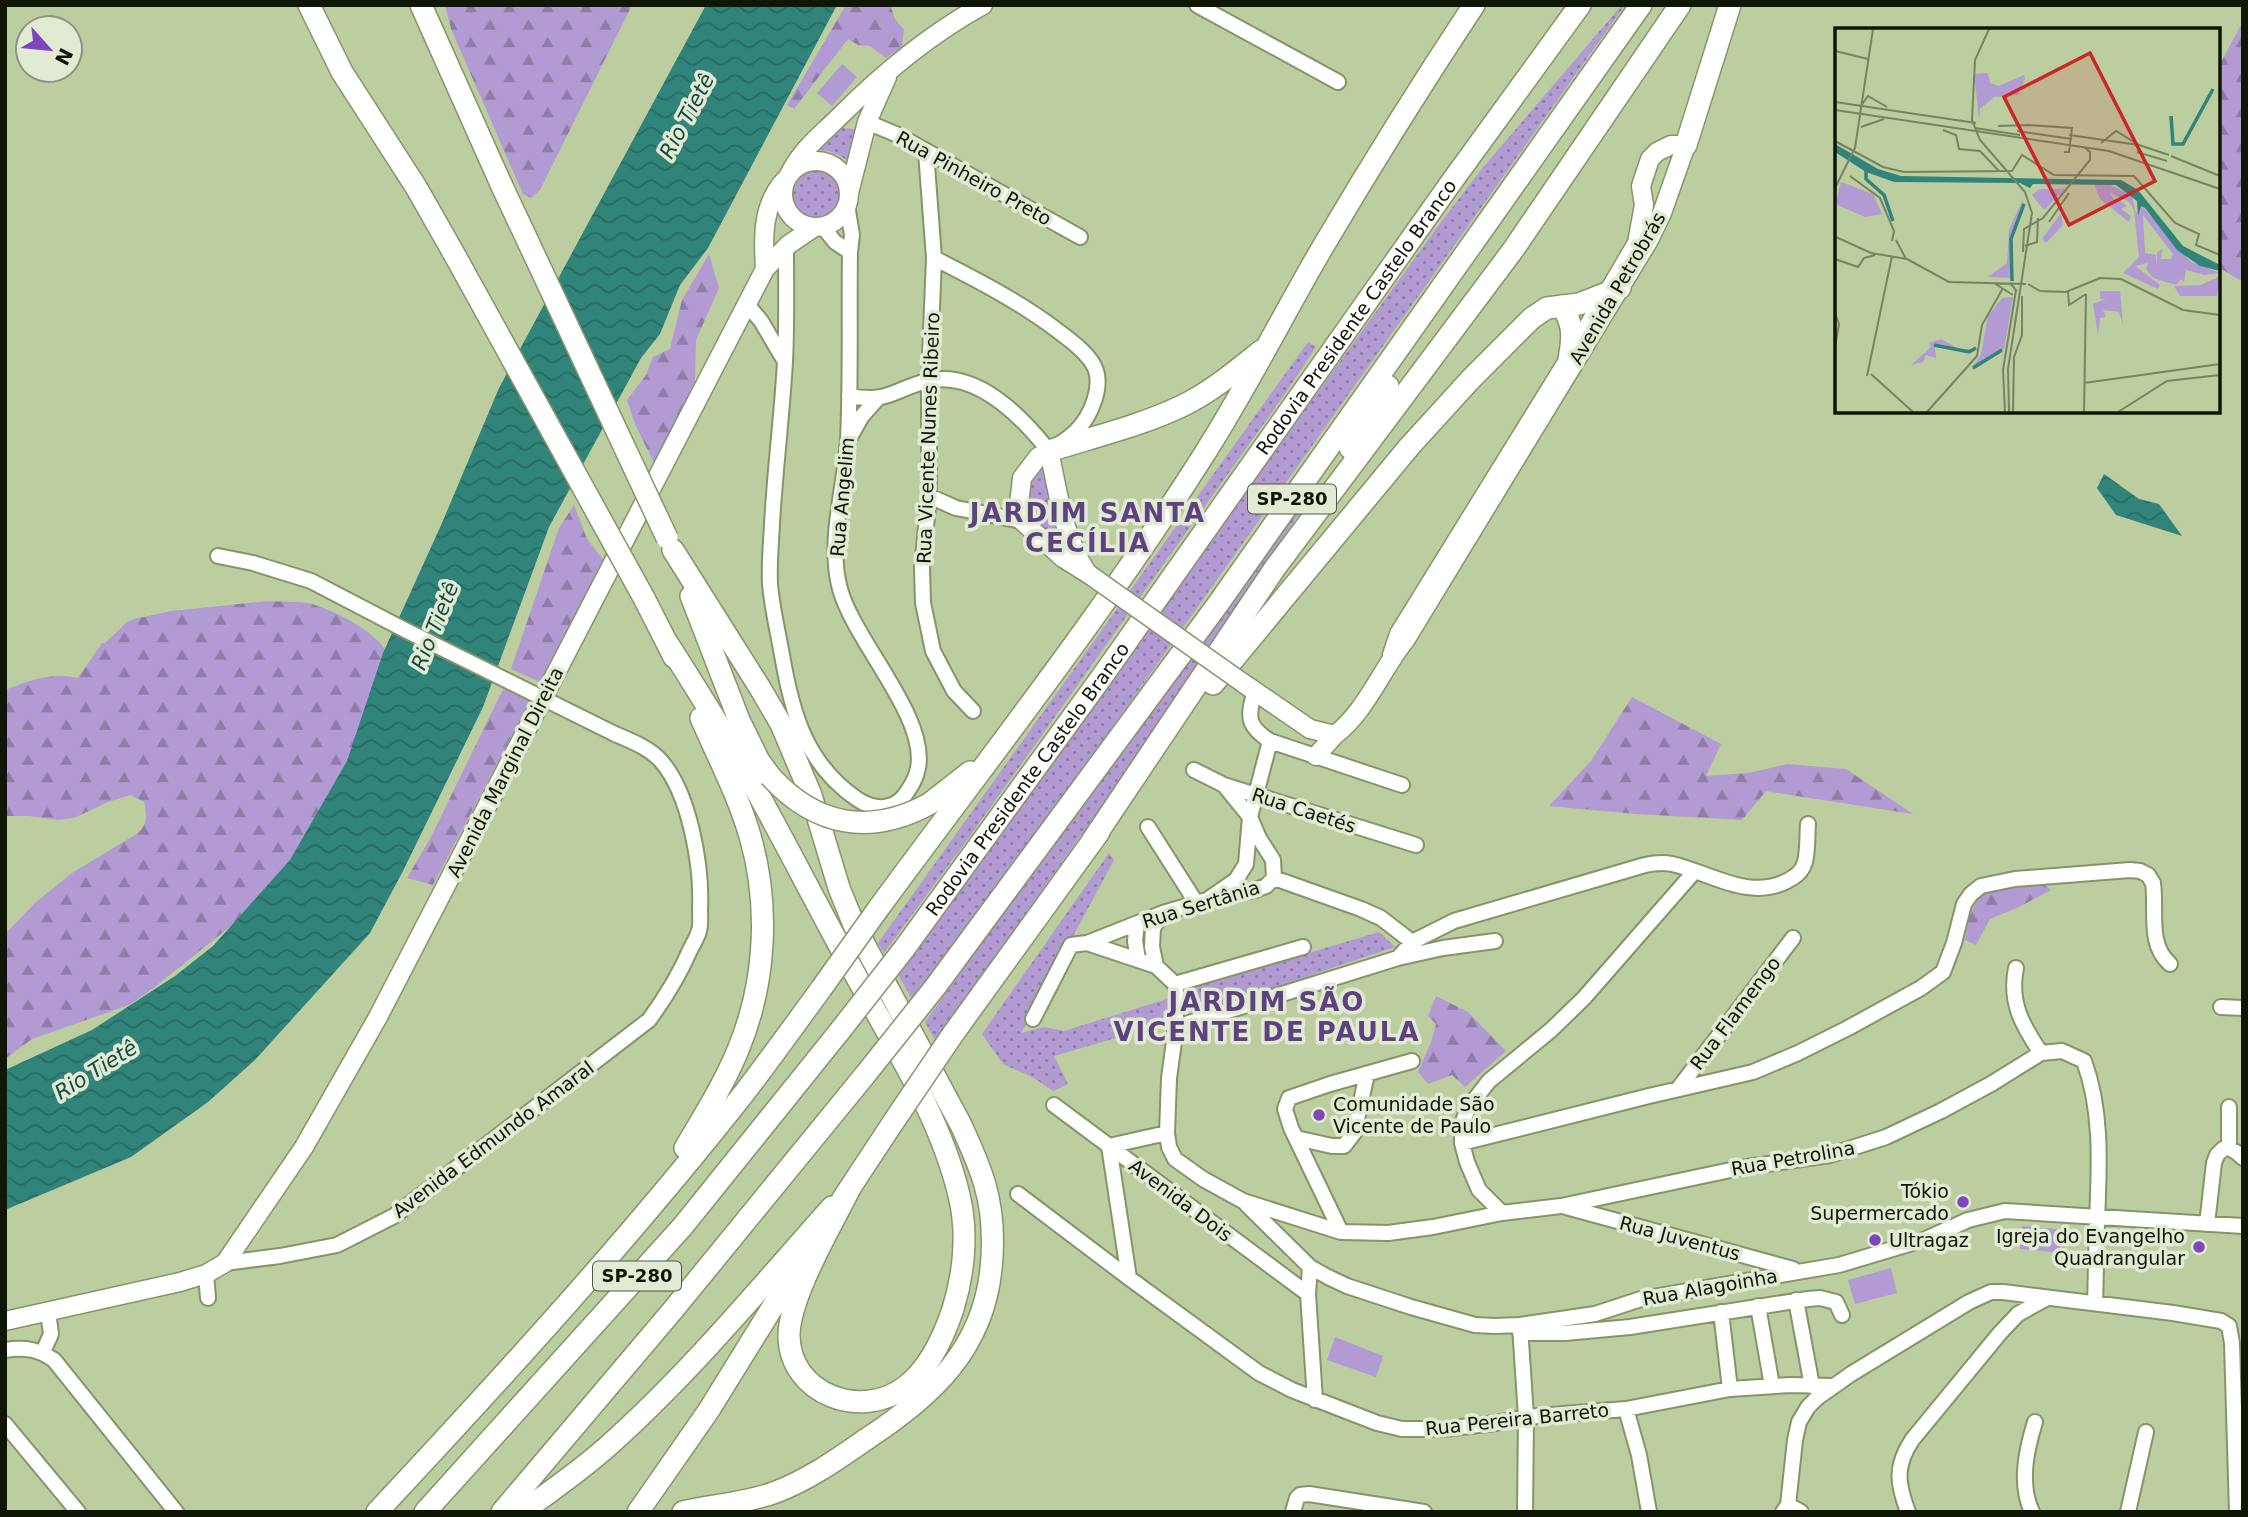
<svg xmlns="http://www.w3.org/2000/svg" width="2248" height="1517" font-family="'DejaVu Sans',sans-serif">
  <style>
    .grass { fill: url(#grass-dots) }
    .forest { fill: url(#forest-firs) }
    .pitch { fill: #b29ad2 }
    .water { fill: url(#water-waves) }
    .lines { fill: none; stroke-linecap: round; stroke-linejoin: round }
    .minor-casing { stroke: #869569; stroke-width: 18 }
    .major-casing { stroke: #869569; stroke-width: 21 }
    .highway-casing { stroke: #869569; stroke-width: 24 }
    .minor { stroke: #fff; stroke-width: 14 }
    .major { stroke: #fff; stroke-width: 18 }
    .highway { stroke: #fff; stroke-width: 21 }
    .minor-bridge-casing { stroke: #869569; stroke-width: 18; stroke-linecap: butt }
    .major-bridge-casing { stroke: #869569; stroke-width: 21; stroke-linecap: butt }
    .highway-bridge-casing { stroke: #869569; stroke-width: 24; stroke-linecap: butt }
    .minor-bridge { stroke: #fff; stroke-width: 14 }
    .major-bridge { stroke: #fff; stroke-width: 18 }
    .highway-bridge { stroke: #fff; stroke-width: 21 }
    .poi-dot { fill: #8045bb; stroke: #e1ead3; stroke-width: 2.5 }
    .labels { text-anchor: middle; stroke-width: 7; stroke-linejoin: round; paint-order: stroke }
    .shield { fill: #e1ead3; stroke: #4f5643; stroke-width: 2 }
    .shield-label { font-size: 18px; font-weight: bold; fill: #101605 }
    .street-label { font-size: 19px; fill: #101605; stroke: #e1ead3 }
    .poi-label { font-size: 19px; fill: #101605; stroke: #e1ead3; text-anchor: start }
    .water-label { font-size: 21px; font-style: italic; fill: #184842; stroke: #e1ead3 }
    .district-label { font-size: 26px; font-weight: bold; letter-spacing: 2px; fill: #5e427f; stroke: #e1ead3 }
    .inset-river { fill: none; stroke: #31847a; stroke-width: 3.5 }
    .inset-road { fill: none; stroke: #778461; stroke-width: 2 }
    .view { fill: #cc2726; fill-opacity: 0.15; stroke: #cc2726; stroke-width: 3.5 }
    .inset-edge { fill: none; stroke: #101605; stroke-width: 3.5 }
  </style>
  <defs>
    <pattern id="grass-dots" width="8" height="8" patternUnits="userSpaceOnUse" patternTransform="scale(1.75)"><rect width="8" height="8" fill="#b29ad2"/><path d="M2 2h.1M6 6h.1" fill="none" stroke="#8f7da8" stroke-width="1.8" stroke-linecap="round"/></pattern>
    <pattern id="forest-firs" width="22" height="20" patternUnits="userSpaceOnUse" patternTransform="scale(1.75)"><rect width="22" height="20" fill="#b29ad2"/><path d="M5 1l3.5 6h-7zM16 11l3.5 6h-7z" fill="#8f7da8"/></pattern>
    <pattern id="water-waves" width="16" height="10" patternUnits="userSpaceOnUse" patternTransform="scale(1.75)"><rect width="16" height="10" fill="#31847a"/><path d="M0 5q4-4 8 0t8 0" fill="none" stroke="#286b62"/></pattern>
  </defs>
  <rect width="100%" height="100%" fill="#bccd9f"/>
  <path class="grass" d="M1622,5H1625L1079,774L912,999L897,973L1436,229L1480,171Z
    M841,128L855,129L859,140L853,165C842,156 831,149 816,150Z
    M793 196a26 26 0 1 1 52 0a26 26 0 1 1-52 0Z
    M1308,342L1316,347L1282,398L970,836L884,953L878,943Z
    M1345,441L1201,667L935,1040L925,1022Z
    M1045,465L1060,534L1055,537L1048,535L1030,509C1028,492 1031,475 1045,465Z
    M1109,853L1114,860L1021,1033L1044,1027L1064,1031L1167,999L1169,1014L1164,1024L1054,1056L1068,1084L1053,1091L1034,1078L1003,1064L982,1034Z
    M1379,932L1395,947L1197,1013C1187,1006 1186,996 1194,987Z"/>
  <path class="forest" d="M445,5H632L540,190L531,198L523,194L451,29Z
    M846,5H893L891,7L895,19L904,30L902,47L886,58L870,46L858,45L848,39L794,109L787,105Z
    M2243,21V282L2218,267V68Z
    M709,254L719,288L696,340L695,381L655,465L635,424L627,400L646,375L653,357L670,349L682,300Z
    M574,505L587,539L604,561L542,683L511,669L559,528Z
    M268,601C281,602 294,601 307,603C329,607 375,631 386,651L370,723L300,850L232,925L151,990L129,1005L32,1039L5,1059V934L36,902L72,873L138,833C148,824 147,814 144,802L131,795L108,802L74,818L58,820L29,816H5V690C30,680 51,672 78,678L102,643H105L127,622L134,619L171,611Z
    M503,689L530,701L433,885L407,878L431,837Z
    M1632,697L1721,744L1706,776L1749,773L1787,764L1846,769L1913,814L1766,791L1742,820L1636,814L1549,806L1591,761Z
    M2041,882L2051,890L2019,907L1990,919L1976,945L1965,940L1970,914L1981,894L1999,887Z
    M1436,996L1468,1012L1506,1051L1465,1087L1452,1075L1428,1084L1418,1072L1431,1042L1436,1024L1428,1016Z"/>
  <path class="pitch" d="M842,64L857,77L832,106L817,93Z
    M2022,1226L2066,1230L2064,1253L2020,1249Z
    M1891,1268L1897,1293L1855,1304L1848,1280Z
    M1335,1337L1383,1356L1376,1377L1327,1360Z"/>
  <path class="water" d="M706,5H837L708,248L680,285L660,334L641,358L549,527L483,707L403,871L370,933L255,1060L208,1102L131,1157L5,1210V1070L92,1030L175,976L213,946L290,860L347,761L383,653L442,523L499,388Z
    M2104,474L2139,499L2159,504L2182,536L2116,515L2097,488Z"/>
  <g class="lines">
    <defs>
      <path id="minor" d="M1197,5L1338,82
        M867,122L898,135L1080,237
        M926,152L934,258L929,380V496L922,568L923,603L933,651L954,691L973,711
        M823,227L835,242L850,252
        M786,247C786,285 787,323 785,361C782,416 775,469 772,524C771,543 769,564 770,584C772,608 778,632 782,655C792,714 806,764 857,799C873,810 893,811 905,795C911,786 916,779 918,768C928,717 854,641 840,589C827,541 845,488 848,439C851,377 849,315 850,252L852,235L847,205
        M746,303L761,321L784,360
        M849,396C890,403 892,390 927,381C977,369 1022,417 1049,451C1058,445 1068,439 1075,432C1091,417 1105,384 1093,364C1085,351 1070,340 1058,331C1020,302 977,280 934,258
        M850,437L862,416L878,398
        M929,496L956,508L1022,521
        M218,556L253,563L311,581
        M1255,691C1247,717 1247,726 1270,741L1402,785
        M1194,770L1224,785L1416,845
        M1148,827L1197,904
        M1274,878L1361,909L1381,918L1412,942
        M1210,898L1236,880L1246,864L1250,817L1270,741
        M1163,913L1153,928L1152,947L1156,966L1175,984L1176,990V1027L1169,1078L1167,1133L1169,1147L1175,1159L1203,1179L1243,1201L1341,1232L1388,1233L1433,1227L1502,1213L1561,1206L1740,1168L1830,1155L1886,1137L1941,1111L1991,1084L2041,1053L2062,1051L2084,1061C2103,1113 2099,1168 2097,1222C2096,1249 2096,1276 2095,1303
        M1137,924L1135,941L1138,959
        M1087,943L1163,913L1207,900L1255,890L1266,886L1274,878L1273,860L1259,838L1250,817L1224,785
        M1398,958L1412,942L1454,921L1645,865C1654,863 1663,862 1672,864C1709,872 1748,901 1787,881C1796,876 1802,872 1805,862C1808,850 1807,836 1808,824
        M2016,968C2009,1002 2022,1025 2041,1053
        M1175,984L1303,947
        M2221,1007L2243,1008
        M1033,1019L1071,945L1087,943L1156,966
        M1176,1027L1398,958L1443,948L1495,941
        M1678,1089L1793,938
        M1054,1105L1308,1294
        M2229,1107V1148
        M1296,1138L1332,1146H1344L1354,1133L1367,1074
        M1462,1143L1649,1096L1753,1072L1798,1053L1848,1028L1921,988L1943,972L1954,943L1964,904L1971,894L1981,886L2015,879L2130,870L2140,871L2148,875L2153,883C2157,911 2147,944 2170,964
        M1018,1194L1129,1278L1259,1373L1292,1390L1377,1423L1402,1429H1444L1496,1423L1526,1417L1626,1409L1730,1389L1790,1385L1832,1386
        M1247,1205L1310,1267L1328,1277L1347,1286L1411,1307L1475,1325L1495,1326L1520,1325L1595,1314L1641,1299L1839,1265L1926,1239L1968,1220L2005,1211L2243,1226
        M1566,1207L1793,1269
        M1502,1213L1479,1190L1467,1162L1462,1143V1124L1468,1108L1489,1081L1551,1030L1584,998L1694,872
        M2207,1224L2214,1163L2217,1155L2223,1149L2229,1148L2236,1152L2243,1158
        M1341,1232L1291,1128L1285,1109L1289,1098L1330,1084L1412,1061
        M225,1263L280,1256L337,1245L394,1216L649,1020C665,998 679,976 690,950C693,944 697,938 699,931C701,925 700,916 700,909C702,867 690,794 661,761C650,748 631,741 615,734
        M1310,1267L1308,1294L1315,1400
        M206,1274L208,1298
        M1129,1278L1109,1146L1167,1133
        M1796,1300L1812,1386
        M1758,1306L1772,1386
        M1721,1312L1730,1389
        M1520,1326L1526,1417L1525,1512
        M1520,1333H1565L1630,1327L1808,1299L1820,1298L1836,1302L1842,1315
        M5,1350C25,1347 38,1349 54,1360L176,1512
        M43,1352L51,1334L48,1312
        M1626,1409L1639,1455L1649,1512
        M5,1424L78,1512
        M1788,1505L1801,1512
        M1293,1512L1297,1498L1300,1495L1309,1494L1424,1512
        M1783,1512L1788,1505L1795,1440L1799,1422L1808,1407L1817,1398L1851,1374L1969,1302L1991,1292H2003L2173,1313L2221,1321L2229,1326L2232,1343L2237,1512
        M1908,1512C1897,1483 1895,1466 1912,1440L2000,1333L2018,1314L2047,1298
        M2032,1512C2019,1484 2026,1451 2035,1422
        M2128,1512L2146,1432"/>
      <path id="major" d="M783 194a33 33 0 1 1 66 0a33 33 0 1 1-66 0Z
        M790,173C802,149 821,135 839,117C881,75 930,34 983,5
        M849,193L867,122L887,77
        M765,269C763,238 762,204 785,180
        M1086,571C1063,536 1058,491 1049,451L1038,457L1022,478L1019,504L1022,521L1063,558L1090,575
        M1243,683L1310,729L1335,735C1367,710 1381,670 1406,639L1649,240L1662,213L1686,145H1671L1657,152L1650,159L1641,186L1644,205L1637,243L1569,359L1399,634L1392,655
        M1316,756L1335,735
        M5,1321L180,1282L206,1274L225,1263L304,1147L378,1017L765,269L788,245L813,228"/>
      <g id="highway">
        <path d="M309,5L342,72L416,187L453,252"/>
        <path d="M421,5L501,184"/>
        <path d="M1686,145L1730,5"/>
        <path d="M1562,306C1574,325 1573,338 1569,359"/>
        <path d="M1350,448L1388,386"/>
        <path d="M1049,451C1093,437 1140,426 1182,406C1211,392 1236,371 1261,351"/>
        <path d="M673,550L760,688L781,724L811,795L839,888L854,925L961,1125C970,1145 979,1164 985,1185C993,1213 994,1240 991,1269C983,1349 932,1396 868,1438C839,1458 810,1479 776,1492C747,1503 713,1505 683,1512"/>
        <path d="M691,596L739,720L759,761L770,776"/>
        <path d="M644,598L674,657"/>
        <path d="M668,644C688,675 707,706 726,737C772,815 812,897 856,976C894,1046 940,1116 959,1195C968,1232 964,1273 953,1309C944,1336 929,1369 905,1387C862,1420 790,1395 789,1336C789,1296 832,1225 850,1188"/>
        <path d="M1213,684L1409,447L1470,380L1532,318L1547,308L1579,304L1620,288"/>
        <path d="M929,804L970,772"/>
        <path d="M1092,841L1275,568L1513,250L1680,5"/>
        <path d="M878,909C989,758 1105,611 1205,453C1247,387 1282,317 1321,250C1370,167 1421,85 1474,5"/>
        <path id="s1" d="M904,949L1101,678L1450,184L1580,5"/>
        <path d="M936,986L1218,604L1641,5"/>
        <path d="M953,1034L1099,832"/>
        <path d="M685,1148C704,1116 724,1084 738,1050C766,983 770,905 750,836C738,795 718,757 701,718"/>
        <path d="M842,1200L894,1121"/>
        <path d="M377,1512C504,1376 630,1238 745,1092C771,1058 796,1023 821,989"/>
        <path d="M425,1512L683,1226L839,1032"/>
        <path d="M502,1512L673,1310L865,1075"/>
        <path d="M522,1512C551,1491 580,1471 607,1447C689,1374 759,1289 832,1207"/>
        <path d="M638,1512L709,1410L803,1258"/>
      </g>
    </defs>
    <use href="#minor" class="minor-casing"/>
    <use href="#major" class="major-casing"/>
    <use href="#highway" class="highway-casing"/>
    <use href="#minor" class="minor"/>
    <use href="#major" class="major"/>
    <use href="#highway" class="highway"/>
    <defs>
      <path id="minor-bridge" d="M311,581L407,631L615,734"/>
      <path id="major-bridge" d="M1090,575L1243,683"/>
      <path id="highway-bridge" d="M501,184L667,538
        M453,252L644,598
        M770,776C815,826 870,836 929,804
        M821,989L878,909
        M839,1032L904,949
        M865,1075L936,986
        M894,1121L953,1034"/>
    </defs>
    <use href="#minor-bridge" class="minor-bridge-casing"/>
    <use href="#major-bridge" class="major-bridge-casing"/>
    <use href="#highway-bridge" class="highway-bridge-casing"/>
    <use href="#minor-bridge" class="minor-bridge"/>
    <use href="#major-bridge" class="major-bridge"/>
    <use href="#highway-bridge" class="highway-bridge"/>
  </g>
  <g class="poi-dot">
    <circle cx="1319" cy="1115" r="7"/>
    <circle cx="1963" cy="1202" r="7"/>
    <circle cx="1875" cy="1240" r="7"/>
    <circle cx="2199" cy="1247" r="7"/>
  </g>
  <g class="labels">
    <g class="shield">
      <rect x="1248" y="484.5" width="88" height="29" rx="5"/>
      <rect x="593" y="1261.5" width="88" height="29" rx="5"/>
    </g>
    <g class="shield-label">
      <text x="1292" y="505">SP-280</text>
      <text x="637" y="1282">SP-280</text>
    </g>
    <g class="street-label">
      <text transform="translate(974 178) rotate(29)" y="7">Rua Pinheiro Preto</text>
      <text transform="translate(1617 288) rotate(-60)" y="7">Avenida Petrobrás</text>
      <text dy="7" stroke="none"><textPath href="#s1" startOffset="777">Rodovia Presidente Castelo Branco</textPath></text>
      <text transform="translate(928 438) rotate(-88)" y="7">Rua Vicente Nunes Ribeiro</text>
      <text transform="translate(842 497) rotate(-85)" y="7">Rua Angelim</text>
      <text transform="translate(505 772) rotate(-63)" y="7">Avenida Marginal Direita</text>
      <text dy="7" stroke="none"><textPath href="#s1" startOffset="210">Rodovia Presidente Castelo Branco</textPath></text>
      <text transform="translate(1304 810) rotate(18)" y="7">Rua Caetés</text>
      <text transform="translate(1201 904) rotate(-17)" y="7">Rua Sertânia</text>
      <text transform="translate(1735 1013) rotate(-53)" y="7">Rua Flamengo</text>
      <text transform="translate(493 1139) rotate(-37)" y="7">Avenida Edmundo Amaral</text>
      <text transform="translate(1793 1158) rotate(-10)" y="7">Rua Petrolina</text>
      <text transform="translate(1181 1200) rotate(37)" y="7">Avenida Dois</text>
      <text transform="translate(1680 1238) rotate(15)" y="7">Rua Juventus</text>
      <text transform="translate(1710 1287) rotate(-10)" y="7">Rua Alagoinha</text>
      <text transform="translate(1517 1419) rotate(-6)" y="7">Rua Pereira Barreto</text>
    </g>
    <g class="poi-label">
      <text x="1333" y="1111">Comunidade São<tspan x="1333" dy="22">Vicente de Paulo</tspan></text>
      <text x="1949" y="1198" text-anchor="end">Tókio<tspan x="1949" dy="22">Supermercado</tspan></text>
      <text x="2185" y="1243" text-anchor="end">Igreja do Evangelho<tspan x="2185" dy="22">Quadrangular</tspan></text>
      <text x="1889" y="1247">Ultragaz</text>
    </g>
    <g class="water-label">
      <text transform="translate(687 116) rotate(-62)" y="7">Rio Tietê</text>
      <text transform="translate(435 626) rotate(-68)" y="7">Rio Tietê</text>
      <text transform="translate(96 1070) rotate(-32)" y="7">Rio Tietê</text>
    </g>
    <g class="district-label">
      <text x="1088" y="522">JARDIM SANTA<tspan x="1088" dy="30">CECÍLIA</tspan></text>
      <text x="1267" y="1011">JARDIM SÃO<tspan x="1267" dy="30">VICENTE DE PAULA</tspan></text>
    </g>
  </g>
  <g transform="translate(1835 28)">
    <rect width="385" height="385" fill="#bccd9f"/>
    <path d="M6,154L38,166L47,186L30,189L0,176ZM385,248L382,268H345L339,258L366,257ZM178,269L169,321L136,342L146,326L153,288L167,270Z" fill="#b29ad2"/>
    <path d="M153,45L155,55L164,58L189,47L190,51L183,67L159,69L145,81L144,91L139,46ZM271,155L297,168L301,186L306,177L356,234L385,245L369,247L351,242L349,254L346,251L341,257L318,250L311,241L313,235L300,238L325,257L323,261L288,245L304,229L299,182L294,174L275,165L281,175L283,171L292,178L286,181L296,188L294,194L265,171L259,156ZM308,187L338,226L336,231H325L328,220L322,225V237L321,227L310,225ZM205,161H230L209,182L197,167ZM187,173L190,176L175,216V250L153,249L172,235L174,202ZM226,185L228,197L211,215L207,211ZM265,263H285L288,297L284,284L268,282L271,289L265,290L263,307L258,276L271,271H265ZM106,311L124,321H138L133,324L105,316L100,319L101,330L91,327L88,334L76,337L96,319L94,315Z" fill="#b29ad2" fill-rule="evenodd"/>
    <path d="M0,116L43,141L66,148L286,152L303,162L348,218L385,237V243L365,238L342,222L310,180L306,178L303,188L302,173L281,157L198,156L195,160L185,155L59,154L31,144L0,124Z" fill="#31847a"/>
    <path class="inset-river" d="M336,88L338,116H348L378,61M31,143V151L49,167L58,193M177,253L176,211L189,176M99,317L134,324L141,320M138,340L167,322"/>
    <path class="inset-road" d="M154,1L140,32L137,92L145,112L190,164L197,185L173,341L174,384M0,23L33,31M0,74L141,95M25,79L33,68L52,79M0,82L274,123L385,161M193,97L237,100L234,124H229M163,98L193,97M26,99L49,91M140,100L185,107M108,102L121,107L124,121L145,123L164,143M182,103L237,111M234,107L304,117L334,127M0,113L48,139L69,144L177,143L187,127L219,147L299,148L340,195L364,206L361,217L385,227M266,115L281,103L304,117M302,124L332,133M336,128L385,148M15,148L45,170L59,203L57,213M0,160L20,120L38,1M214,194L234,165M1,209L36,225L72,231L114,254L191,256M61,212L71,231M190,218L202,214L203,190M188,224L189,201L208,190L255,132V124L249,119M0,231L23,239L29,230L40,227M159,255L178,267M193,256L205,263L231,264L265,250L286,251L348,282L385,287M233,263L234,277L251,266M0,285L4,296L0,319M36,346L78,384M32,348L57,228M249,355L385,336M92,384L142,328L147,297L168,260M170,384L168,342L181,262L175,255M178,384L179,329L187,307V268M249,384L251,266M283,384L332,353L385,347"/>
    <path class="view" d="M255,25L320,153L234,197L169,69Z"/>
    <rect width="385" height="385" class="inset-edge"/>
  </g>
  <rect width="2248" height="1517" fill="none" stroke="#101605" stroke-width="14"/>
  <g transform="translate(49 49) rotate(117)"><circle r="33" fill="#e1ead3" stroke="#8d9581" stroke-width="2"/>
  <path d="M0-5L12 26L0 18L-12 26Z" fill="#8045bb"/>
  <text y="-10" font-size="19" font-weight="bold" text-anchor="middle" fill="#101605">N</text>
  </g>
</svg>
